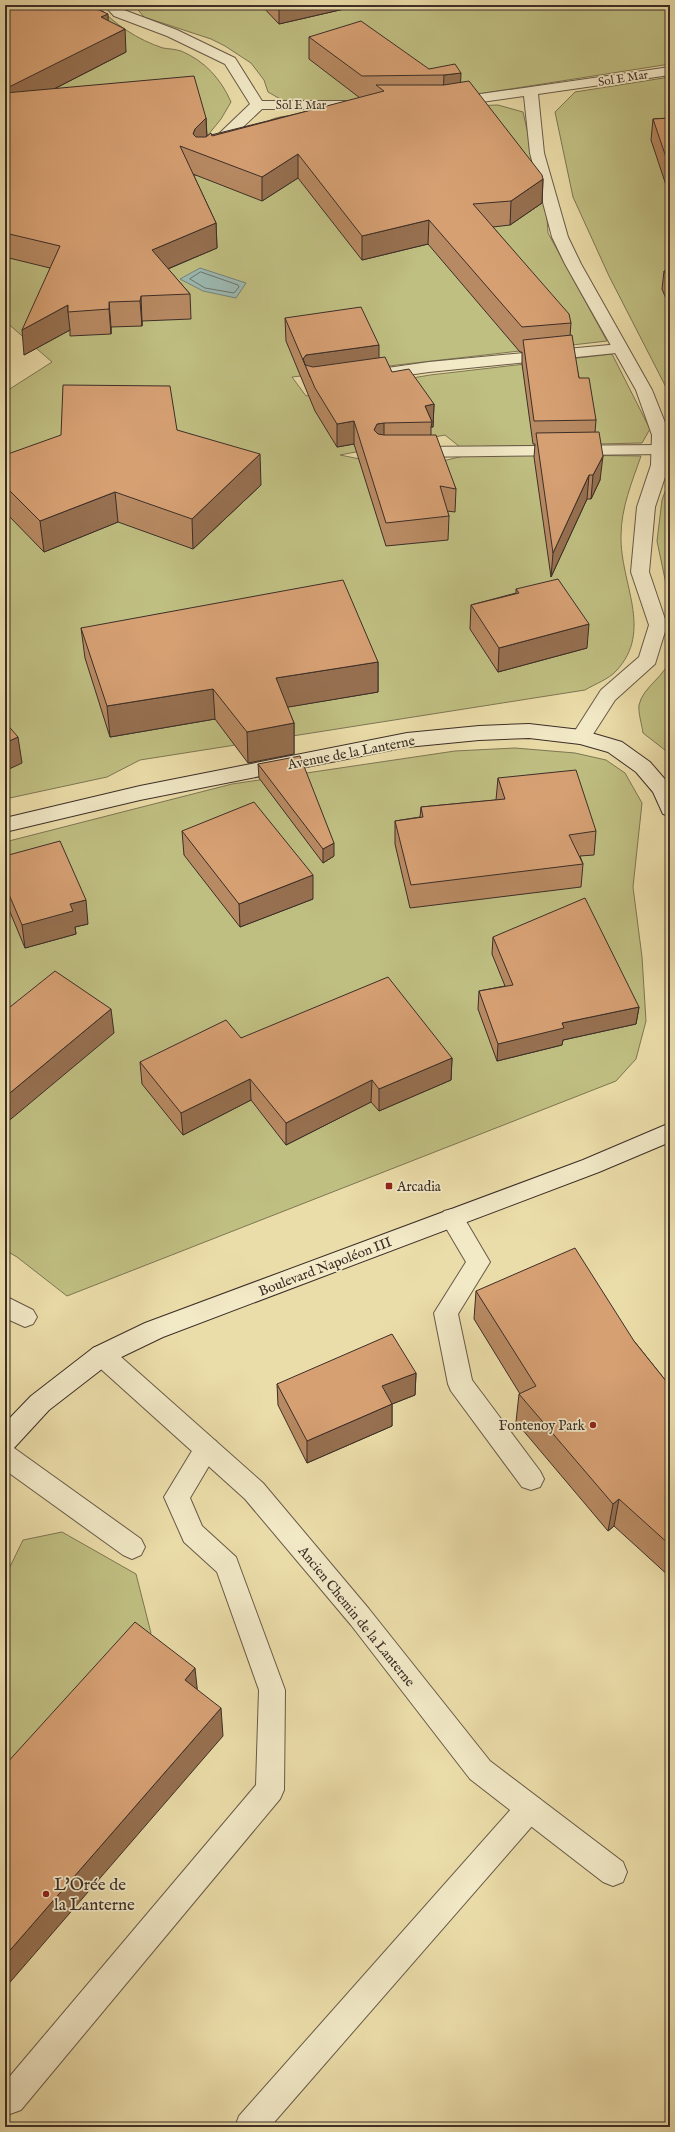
<svg xmlns="http://www.w3.org/2000/svg" width="675" height="2132" font-family="'IM FELL English',serif">
  <style>
    .green { fill: #c0bf82; stroke: #7e7654 }
    .water { fill: #9cbab3; stroke: #76827b }
    .lines { fill: none; stroke-linecap: round; stroke-linejoin: round }
    .shore { stroke: #6c746d; stroke-width: 1 }
    .lane-casing { stroke: #685a48; stroke-width: 2 }
    .street-casing { stroke: #685a48; stroke-width: 2 }
    .secondary-casing { stroke: #3c2e27; stroke-width: 2 }
    .lane { fill: #f2e9c7; fill-rule: evenodd }
    .street { fill: #f2e9c7; fill-rule: evenodd }
    .secondary { fill: #f2e9c7; fill-rule: evenodd }
    .wall { fill: #b88a63; stroke: #3c2e27 }
    .shaded-wall { fill: #967050; stroke: #3c2e27 }
    .building { fill: #d6a073; stroke: #3c2e27 }
    .poi-dot { fill: #8f2418; stroke: #f2e9c7; stroke-width: 1.5 }
    .labels { text-anchor: middle; stroke-width: 3.5; stroke-linejoin: round; paint-order: stroke }
    .far-street-label { font-size: 12px; fill: #3c2e27; stroke: #f2e9c7 }
    .street-label { font-size: 14px; fill: #3c2e27; stroke: #f2e9c7 }
    .poi-label { font-size: 14px; fill: #3c2e27; stroke: #f2e9c7; text-anchor: start }
    .near-poi-label { font-size: 17px; fill: #3c2e27; stroke: #f2e9c7; text-anchor: start }
  </style>
  <rect width="100%" height="100%" fill="#ebdda9"/>
  <filter id="stains"><feTurbulence type="fractalNoise" baseFrequency=".005" numOctaves="4"/><feColorMatrix values="0 0 0 0 .2 0 0 0 0 .09 0 0 0 0 .02 0 0 0 .5 -.17"/></filter>
  <radialGradient id="worn" r=".72"><stop offset=".6" stop-color="#630" stop-opacity="0"/><stop offset="1" stop-color="#630" stop-opacity=".3"/></radialGradient>
  <path class="green" d="M5,5H97C114,24 138,40 163,48C169,49 175,49 181,51C205,61 221,79 231,102L221,119L208,135L183,138L181,175L213,176C233,154 254,118 287,116C307,114 318,118 338,110L498,105L523,112L547,217L548,233L607,341L292,377L306,396L430,375L612,354L650,429L642,443L460,447L445,435L340,455L409,469L472,454L641,456C632,482 621,508 621,536C620,583 654,631 616,671C609,679 595,684 585,690L140,760L107,777L5,799V392L52,362L5,321Z
    M134,5H670V64L440,100L289,104L268,92L264,80L251,63L225,46L211,39L144,17Z
    M670,77V395L609,276L573,197L555,112L575,92Z
    M670,478V603L657,541L662,500Z
    M670,657V754L643,733C642,725 638,713 639,705C643,686 667,676 670,657Z
    M515,748L575,753L606,760L625,773L642,803L633,887L642,957L646,1021L636,1059L616,1081L67,1296L17,1257L5,1250V842L232,784L455,751Z
    M62,1532L136,1574L151,1633L139,1651L5,1799V1577L23,1540Z"/>
  <path class="water" d="M200,268L246,283L236,298L203,291L180,279Z"/>
  <g class="lines">
    <path class="shore" d="M201,272L238,285L239,287L234,293L205,288L190,279Z"/>
    <defs>
      <path id="lane" d="M620,344L626,346L628,349L626,352L429,372L380,379L374,378L372,374L374,370L380,369L429,362Z
        M660,445L666,446L669,450L666,454L412,457L406,456L403,452L406,448L412,447Z
        M452,1209L460,1211L490,1262L458,1314L472,1380L540,1471L544,1479L540,1487L531,1490L522,1487L451,1391L448,1384L434,1313L466,1262L440,1218L444,1211Z
        M207,1438L216,1441L219,1449L190,1498L202,1526L236,1557L285,1690L284,1790L280,1799L21,2110L10,2114L5,2112V2082L256,1785L259,1690L217,1572L184,1542L164,1497L198,1441Z
        M5,1445L14,1448L141,1539L145,1547L141,1555L132,1559L123,1555L5,1470Z
        M530,1795L540,1799L544,1808L540,1817L270,2127H235L239,2116L520,1799Z"/>
      <path id="street" d="M104,5H119L124,10L177,30L235,58L262,101H363L368,102L370,105L368,108L363,109H262L213,155H203L201,152L203,149L250,104L225,64L167,36L114,16Z
        M670,67V75L538,94L544,153L568,237L581,264L652,390L670,435L669,465L655,507L649,572L667,625L655,664L615,700L588,742L581,744L574,742L571,737L601,690L639,657L649,625L631,572L637,507L651,465L652,435L636,390L565,264L552,237L530,153L524,96L453,106L448,105L446,102L448,99L453,98Z
        M5,1296L33,1310L37,1317L33,1324L25,1327L5,1318Z
        M102,1345L111,1348L263,1483L369,1609L490,1761L623,1862L627,1872L623,1882L613,1886L603,1882L470,1779L351,1625L245,1499L93,1362L90,1355L93,1348Z"/>
      <path id="secondary" d="M529,724L581,730L622,742L650,762L669,784L670,816L663,814L653,792L636,772L608,752L580,744L529,738L479,740L407,747L140,800L5,832V818L140,786L407,733L479,726Z
        M670,1123V1142L599,1172L163,1337L111,1362L49,1410L14,1448L5,1451V1423L31,1396L93,1348L145,1323L583,1160Z"/>
    </defs>
    <use href="#lane" class="lane-casing"/>
    <use href="#street" class="street-casing"/>
    <use href="#secondary" class="secondary-casing"/>
    <use href="#lane" class="lane"/>
    <use href="#street" class="street"/>
    <use href="#secondary" class="secondary"/>
  </g>
  <path class="wall" d="M5,5L108,21L126,52L56,88L206,118L207,136L360,98L309,59V37L429,69L461,82L543,179L542,203L510,225L493,227L571,323L570,336L579,378L596,420L595,432L600,480L591,499H587L551,577L534,457L535,444H533L522,364V352H520L428,244L362,260L298,178L262,201L193,174L216,223L217,248L168,269L190,294L191,319L142,321V326L111,327V334L70,336V330L24,355L50,268L5,257Z
    M261,5H344V9L279,24Z
    M670,118V191H668L651,140L653,119Z
    M670,270V308L662,289L664,271Z
    M285,318L379,358L392,372L434,404L433,427H431V435L456,489L455,512L447,511L449,516L448,540L386,546L354,444L337,447L315,411L286,341Z
    M177,430L261,485L193,549L118,522L44,552L5,512V455Z
    M516,589L587,648L498,672L470,629L471,605L516,593Z
    M81,628L378,662V692L287,707L294,723V754L248,763L215,719L110,737L85,658Z
    M258,764L334,856L323,863L259,778Z
    M498,778L596,831L594,855L580,856L583,864L581,887L410,908L395,844V821L420,817L421,807L496,800Z
    M182,831L313,899L240,927L184,855Z
    M5,856L88,924L75,927L76,934L25,948L5,900Z
    M493,937L639,1007L636,1024L563,1040L562,1045L497,1061L478,1009L479,991L505,986L492,954Z
    M241,1038L452,1058L451,1080L379,1111L371,1102L286,1145L251,1100L183,1135L142,1084L140,1062Z
    M476,1291L634,1341L670,1386V1577L614,1526L608,1531L516,1422L519,1394H520L474,1319Z
    M416,1373L415,1395L392,1404V1426L307,1463L278,1405L277,1384Z"/>
  <path class="shaded-wall" d="M279,5H344V9L279,24Z
    M108,14L109,37L125,29L126,52L5,114V89L101,17Z
    M461,73L460,95L443,98L444,75Z
    M206,118L207,142L193,151V134L195,129Z
    M298,154V178L262,201V177Z
    M543,179L542,203L510,225L511,201Z
    M429,220L428,244L362,260V236Z
    M216,223L217,248L153,275L152,250Z
    M141,296L142,321V326L140,301Z
    M109,302L111,327V334L109,309Z
    M68,305V312L70,330L24,355L22,330Z
    M379,345V367L310,377L303,359L306,355Z
    M434,404L433,427H431L432,422L425,406Z
    M354,421V444L337,447V424Z
    M384,423V446L374,430L377,424Z
    M260,454L261,485L193,549L192,519Z
    M603,456L600,480L591,499L593,475Z
    M589,475L587,499L551,577L553,553Z
    M115,492L118,522L44,552L40,521Z
    M589,624L587,648L498,672L499,648Z
    M378,662V692L277,709L276,678Z
    M213,689L215,719L110,737L107,706Z
    M5,697H6L9,723L5,725Z
    M294,723V754L248,763L247,732Z
    M18,737L22,763L5,771V743Z
    M334,843V856L323,863V849Z
    M313,875V899L240,927L239,904Z
    M86,900L88,924L75,927L76,934L25,948L22,925L70,904Z
    M639,1007L636,1024L563,1040L562,1045L497,1061L498,1044L562,1023Z
    M111,1009L114,1033L5,1124V1097Z
    M452,1058L451,1080L379,1111V1089Z
    M250,1079L251,1100L183,1135L181,1113Z
    M372,1080L371,1102L286,1145V1123Z
    M416,1373L415,1395L382,1408V1386Z
    M392,1404V1426L307,1463V1441Z
    M619,1499L614,1526L608,1531L613,1504Z
    M195,1668L198,1696L185,1680Z
    M221,1708L223,1736L5,1988V1956Z"/>
  <path class="building" d="M5,5H88L108,14L101,17L125,29L5,89Z
    M361,21L429,69L455,64L461,73L444,75L362,76L309,37Z
    M194,76L206,118L195,129L193,134L196,137H206L211,133L212,136L384,91L376,85H444L469,81L542,175L543,179L511,201L473,204L569,314L571,323L522,327L429,220L362,236L298,154L262,177L180,146L216,223L152,250L190,294L141,296L140,301L109,302V309L68,312V305L22,330L60,246L5,233V93Z
    M670,118V169L653,119Z
    M670,270V285L664,271Z
    M361,307L379,345L306,355L303,359L305,365L313,367L385,357L392,372L409,369L434,404L425,406L432,422L384,423L377,424L374,430L378,434L384,435H436L456,489L440,486L449,516L386,523L354,421L337,424L315,388L285,318Z
    M572,335L579,378H589L596,420L534,421L523,340Z
    M63,385L170,386L177,430L260,454L192,519L115,492L40,521L5,486V455L61,435Z
    M599,432L603,456L593,475H589L553,553L536,433Z
    M558,579L589,624L499,648L471,605L519,593L516,589Z
    M343,580L378,662L276,678L294,723L247,732L213,689L107,706L81,628Z
    M5,722L18,737L5,743Z
    M300,756L334,843L323,849L258,764Z
    M576,770L596,831L569,835L583,864L411,885L395,821L423,817L421,807L505,799L498,778Z
    M254,802L313,875L239,904L182,831Z
    M60,841L86,900L70,904L73,911L22,925L5,885V856Z
    M585,898L639,1007L562,1023L564,1028L498,1044L479,991L513,985L493,937Z
    M55,971L111,1009L5,1097V1011Z
    M388,977L452,1058L379,1089L372,1080L286,1123L250,1079L181,1113L140,1062L226,1020L241,1038Z
    M575,1248L634,1341L670,1386V1545L619,1499L613,1504L519,1394L536,1386L476,1291Z
    M392,1334L416,1373L382,1386L392,1404L307,1441L277,1384Z
    M135,1622L195,1668L185,1680L221,1708L5,1956V1765Z"/>
  <g class="poi-dot">
    <rect x="385" y="1182" width="8" height="8" rx="2"/>
    <circle cx="593" cy="1425" r="4"/>
    <circle cx="46" cy="1894" r="4"/>
  </g>
  <g class="labels">
    <g class="far-street-label">
      <text transform="translate(623 78) rotate(-9)" y="4">Sol E Mar</text>
      <text x="301" y="109">Sol E Mar</text>
    </g>
    <g class="street-label">
      <text transform="translate(351 752) rotate(-11)" y="5">Avenue de la Lanterne</text>
      <text transform="translate(325 1266) rotate(-21)" y="5">Boulevard Napoléon III</text>
      <text transform="translate(357 1616) rotate(51)" y="5">Ancien Chemin de la Lanterne</text>
    </g>
    <g class="poi-label">
      <text x="397" y="1191">Arcadia</text>
      <text x="585" y="1430" text-anchor="end">Fontenoy Park</text>
    </g>
    <g class="near-poi-label">
      <text x="54" y="1890">L'Orée de<tspan x="54" dy="20">la Lanterne</tspan></text>
    </g>
  </g>
  <rect width="675" height="2132" fill="none" stroke="#ebdda9" stroke-width="20"/>
  <rect x="6" y="6" width="663" height="2120" fill="none" stroke="#3c2e27" stroke-width="2"/>
  <rect x="10" y="10" width="655" height="2112" fill="none" stroke="#3c2e27"/>
  <rect width="100%" height="100%" filter="url(#stains)"/>
  <rect width="100%" height="100%" fill="url(#worn)"/>
</svg>
